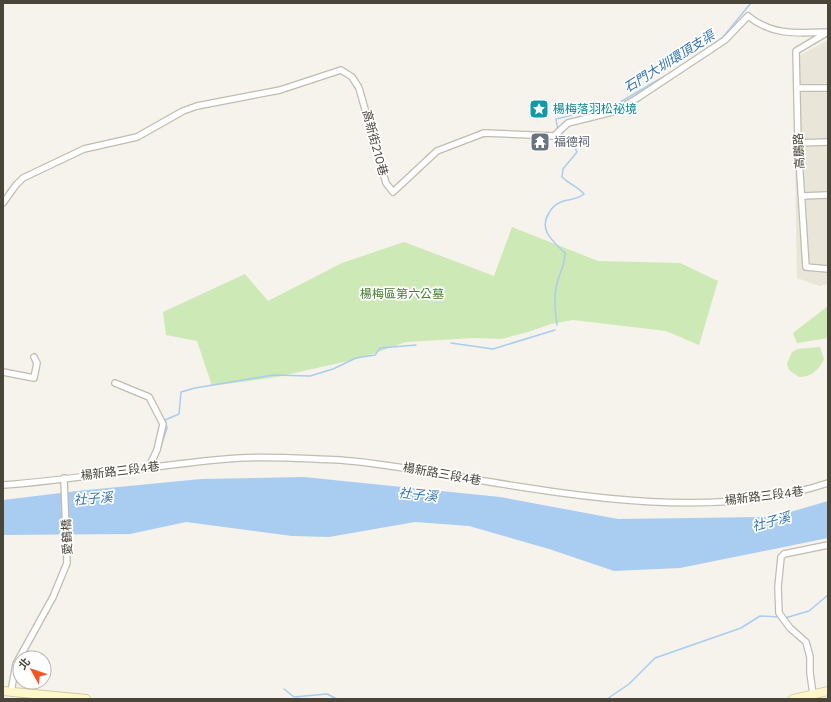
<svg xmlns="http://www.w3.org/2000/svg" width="831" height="702" font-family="Commissioner,'Noto Sans TC',sans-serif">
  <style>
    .residential { fill: #e9e6d9 }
    .green { fill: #cde9b5 }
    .water { fill: #a9cdf1 }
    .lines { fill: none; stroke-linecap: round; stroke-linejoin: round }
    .stream { stroke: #a9cdf1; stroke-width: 1.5 }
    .street-casing { stroke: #c1bcae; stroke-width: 8 }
    .secondary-casing { stroke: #d5ca9b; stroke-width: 10 }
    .street { stroke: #fff; stroke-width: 5.5 }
    .secondary { stroke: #fef7cc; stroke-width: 8 }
    .labels { text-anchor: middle; stroke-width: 3.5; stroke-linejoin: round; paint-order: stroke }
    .culture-label { font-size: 12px; fill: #0d838f; stroke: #fff; text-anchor: start }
    .worship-label { font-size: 12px; fill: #5b616d; stroke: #fff; text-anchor: start }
    .street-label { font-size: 12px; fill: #4a4539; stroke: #fff }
    .park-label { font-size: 12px; fill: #437d2b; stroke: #fff }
    .water-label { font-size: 13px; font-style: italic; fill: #3173b7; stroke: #fff }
  </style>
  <rect width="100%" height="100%" fill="#f5f3eb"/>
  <path class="residential" d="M828,40V284L819,286L797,278L793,59Z"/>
  <path class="green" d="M512,227L598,261L680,263L718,281L699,345L666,331L573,320L551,324L528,332L501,339L474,338L406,342L361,358L277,377L212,386L197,341L166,335L163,312L245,274L268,301L342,263L404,242L494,276Z
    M828,306V338L797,343L793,333Z
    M820,347L824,359C819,370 811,377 799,377L789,370L787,364L792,352L798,349Z"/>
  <path class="water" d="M304,477L500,497L618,519L773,517L828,501V538L680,568L614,571L549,549L469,526L415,522L329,537L292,536L186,522L130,534L3,535V500L77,491L201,479Z"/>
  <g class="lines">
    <path class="stream" d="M702,52L723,37L751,3
      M558,131L556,119L615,105L665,76
      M557,325C555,310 553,295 558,280C561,270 565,264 565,253C553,241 538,230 549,213C551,209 556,204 561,202C569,199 577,200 584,194C577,186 570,185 562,177L563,169L577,152L575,148L561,133
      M451,343L493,349L555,330
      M160,449L167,428L165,420L179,414L181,392L195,388L273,375L310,376L333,369L356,358L375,355L380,348L416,345
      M155,462L158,453
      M785,618L809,611L828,595
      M284,689L294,697L327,694L337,699
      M607,699L629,684L655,658L741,628L760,616L779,617"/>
    <defs>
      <path id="street" d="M828,32L796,51L798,143L806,267L828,269
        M797,88H828
        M798,143L828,142
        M802,196L828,195
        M3,203L16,185L23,178L84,149L137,137L183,111L197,106L280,90L341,70L352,77L359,88L386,183L393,192L437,151L484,133L554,136L568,123L616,111L639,97L725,40L748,16C772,36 799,33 828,32
        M3,372L34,378L37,363L34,357
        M115,383L149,397L163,424L157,450L149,467
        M3,485C82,480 160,463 240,458C272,456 307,459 340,460C381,463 420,471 460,477C575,496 715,521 828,483
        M11,692L16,664L53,597L67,563L64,478
        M813,694L810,673V657L806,642L790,628L779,613L778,587L781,557L784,554L828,545"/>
      <path id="secondary" d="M3,691L86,699
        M793,699L828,691"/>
    </defs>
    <use href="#street" class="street-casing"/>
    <use href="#secondary" class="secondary-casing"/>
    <use href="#street" class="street"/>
    <use href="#secondary" class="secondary"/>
  </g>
  <defs>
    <symbol id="sight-square" viewBox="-11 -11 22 22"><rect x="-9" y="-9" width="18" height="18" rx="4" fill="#0f9aa8" stroke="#fff"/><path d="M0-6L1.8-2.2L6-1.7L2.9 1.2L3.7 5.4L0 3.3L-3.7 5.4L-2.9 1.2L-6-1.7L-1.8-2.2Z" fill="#fff"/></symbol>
    <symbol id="temple-square" viewBox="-11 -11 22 22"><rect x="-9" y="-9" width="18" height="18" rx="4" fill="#6b7280" stroke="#fff"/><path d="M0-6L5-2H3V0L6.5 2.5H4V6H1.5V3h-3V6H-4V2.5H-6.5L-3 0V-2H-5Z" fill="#fff"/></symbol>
  </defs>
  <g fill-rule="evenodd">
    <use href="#sight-square" x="528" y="98" width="22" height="22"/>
    <use href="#temple-square" x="529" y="131" width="22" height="22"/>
  </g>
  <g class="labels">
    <g class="culture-label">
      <text x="553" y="113">楊梅落羽松祕境</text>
    </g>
    <g class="worship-label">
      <text x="554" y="146">福德祠</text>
    </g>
    <g class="street-label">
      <text transform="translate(375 143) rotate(75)" y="4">高新街210巷</text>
      <text transform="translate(799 151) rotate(-93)" y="4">高鵬路</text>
      <text transform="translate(120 471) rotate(-7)" y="4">楊新路三段4巷</text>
      <text transform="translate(442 474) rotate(10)" y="4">楊新路三段4巷</text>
      <text transform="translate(764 496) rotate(-7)" y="4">楊新路三段4巷</text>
      <text transform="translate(67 537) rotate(-92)" y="4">愛鶴橋</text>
    </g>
    <g class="park-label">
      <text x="402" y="298">楊梅區第六公墓</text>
    </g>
    <g class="water-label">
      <text transform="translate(669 61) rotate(-32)" y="5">石門大圳環頂支渠</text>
      <text transform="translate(418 494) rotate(6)" y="5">社子溪</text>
      <text transform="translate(93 498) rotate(-5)" y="5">社子溪</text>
      <text transform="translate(771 521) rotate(-15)" y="5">社子溪</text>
    </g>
  </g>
  <rect width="831" height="702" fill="none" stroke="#4a4539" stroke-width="8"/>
  <g transform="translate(32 670) rotate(310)"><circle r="19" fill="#ffffff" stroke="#b7b5b0"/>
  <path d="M0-3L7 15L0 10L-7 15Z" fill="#f9531f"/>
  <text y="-6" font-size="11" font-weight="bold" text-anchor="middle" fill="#4a4539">北</text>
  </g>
</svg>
